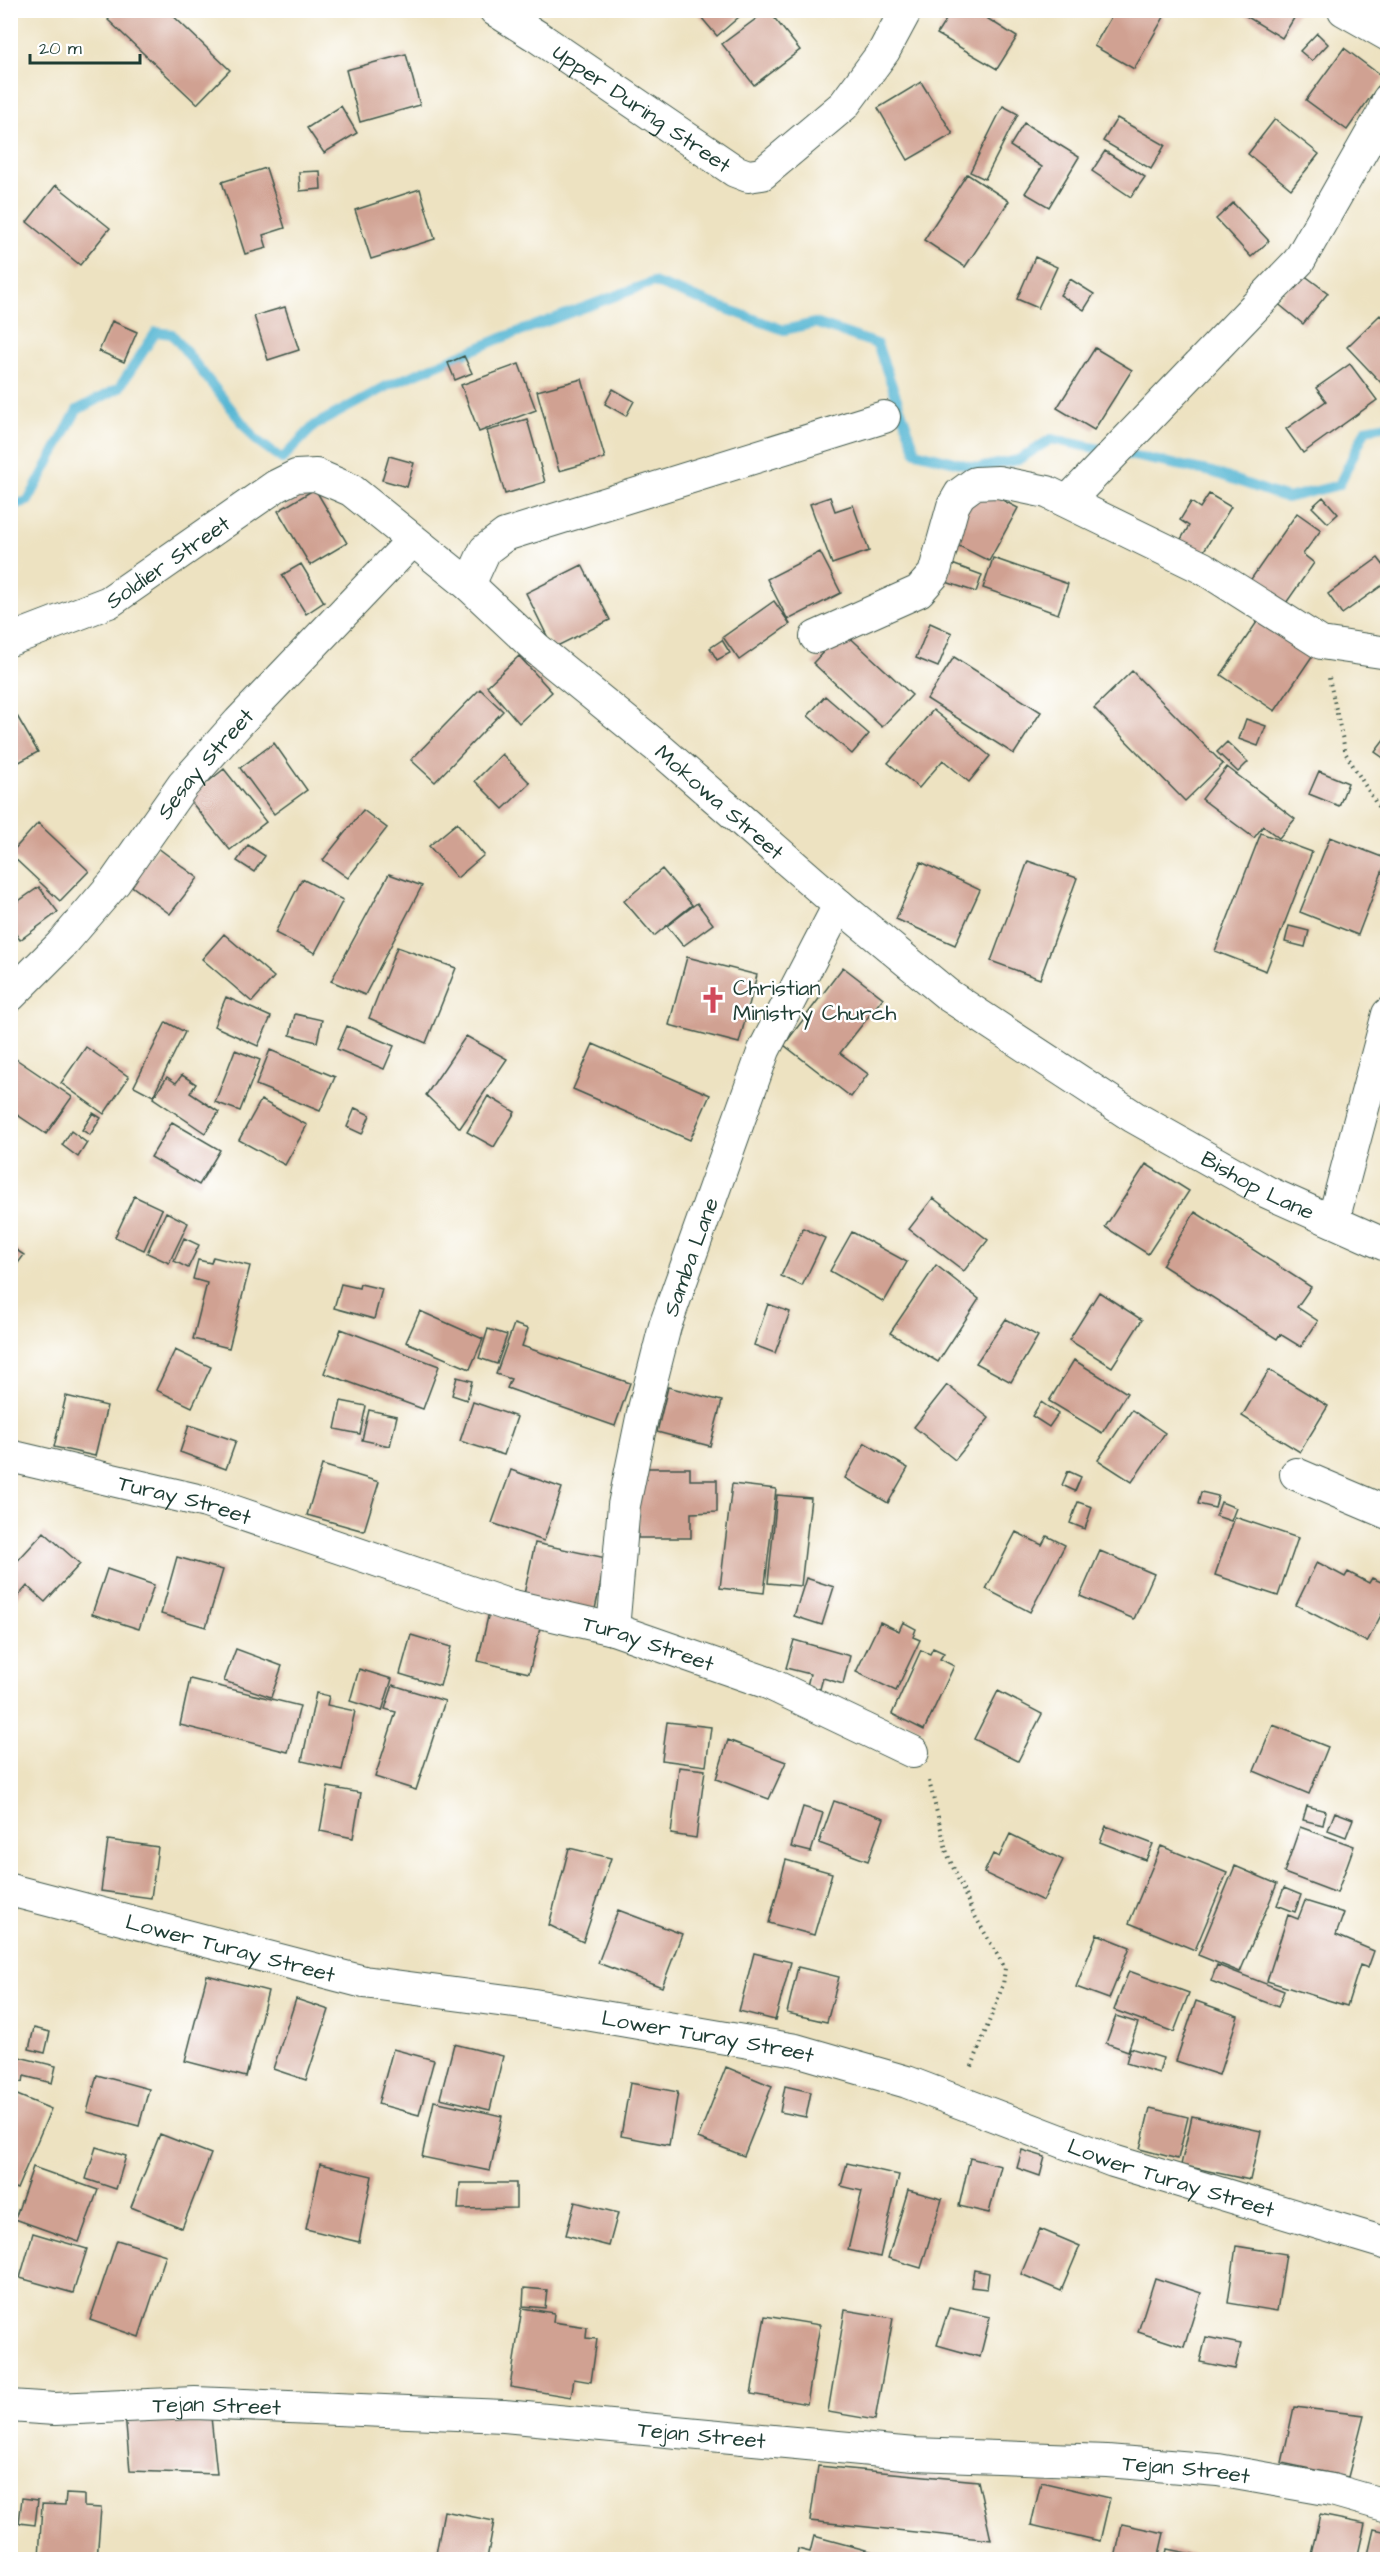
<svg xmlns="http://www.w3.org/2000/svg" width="1398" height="2570" font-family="'Architects Daughter',sans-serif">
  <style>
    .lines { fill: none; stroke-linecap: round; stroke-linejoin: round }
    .stream { stroke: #54b6d3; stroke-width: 10 }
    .building { fill: #d0a192 }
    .minor-casing { stroke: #3e5649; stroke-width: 34 }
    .path { stroke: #3e5649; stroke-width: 4; stroke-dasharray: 1.5 4.5; stroke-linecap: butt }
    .minor { stroke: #fff; stroke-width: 32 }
    .labels { text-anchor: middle; stroke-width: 5; stroke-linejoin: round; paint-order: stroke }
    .street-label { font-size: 22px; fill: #1f3d34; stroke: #fff }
    .poi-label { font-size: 22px; fill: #1f3d34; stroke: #fff; text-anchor: start }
  </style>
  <rect width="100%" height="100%" fill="#fff"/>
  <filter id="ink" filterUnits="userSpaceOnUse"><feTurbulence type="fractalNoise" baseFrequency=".0167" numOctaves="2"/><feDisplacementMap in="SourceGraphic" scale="12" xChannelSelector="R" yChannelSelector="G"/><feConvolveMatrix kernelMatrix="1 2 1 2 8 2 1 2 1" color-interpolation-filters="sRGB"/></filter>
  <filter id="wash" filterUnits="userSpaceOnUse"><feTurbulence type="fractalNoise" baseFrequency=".008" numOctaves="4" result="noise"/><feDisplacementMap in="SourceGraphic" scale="24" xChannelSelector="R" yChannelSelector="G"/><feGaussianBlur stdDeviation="1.35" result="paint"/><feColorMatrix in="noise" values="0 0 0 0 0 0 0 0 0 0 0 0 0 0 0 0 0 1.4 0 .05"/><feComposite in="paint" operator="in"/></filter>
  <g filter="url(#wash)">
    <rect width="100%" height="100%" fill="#ede2c1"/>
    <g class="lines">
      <path class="stream" d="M10,506L28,501L77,410L119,388L156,332L172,334L256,440L282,459L315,425L387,386L499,339L653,282L784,330L815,323L877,344L916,452L978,468L1018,460L1051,439L1212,472L1287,498L1339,485L1366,429L1388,425"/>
    </g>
    <g id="blocks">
      <path class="building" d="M117,10H167L230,70L197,104L108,20Z
        M695,10H747L717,36Z
        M768,10L800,50L754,85L722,44Z
        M952,10H974L1017,37L997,69L937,34Z
        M1115,10H1152L1164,17L1134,69L1094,46Z
        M1236,10H1299L1282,38Z
        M1317,33L1328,44L1312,61L1300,51Z
        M1344,48L1384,78L1347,130L1306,100Z
        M406,54L420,105L360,122L346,70Z
        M921,82L953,134L908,160L878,108Z
        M341,106L357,133L324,153L307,128Z
        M1003,106L1018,114L985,179L970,172Z
        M1117,118L1165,145L1151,169L1103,141Z
        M1275,119L1319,154L1291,189L1248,154Z
        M1024,123L1079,157L1049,207L1025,193L1042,167L1010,146Z
        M1105,151L1145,177L1131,197L1092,171Z
        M266,168L285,228L263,235L267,248L245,254L222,182Z
        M320,171L321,189L300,191L299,172Z
        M967,174L1009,201L965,267L924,240Z
        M56,185L110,228L80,265L27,222Z
        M420,189L435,239L371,259L355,210Z
        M1233,203L1269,241L1251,257L1216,219Z
        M1035,257L1057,267L1038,308L1017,299Z
        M1300,272L1328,293L1303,324L1276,302Z
        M1070,279L1094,294L1084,310L1060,295Z
        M285,307L299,350L268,360L254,316Z
        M1380,315L1388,323L1386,388L1347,347Z
        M112,321L137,332L124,362L99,351Z
        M1095,348L1132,370L1094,430L1057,408Z
        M464,356L472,373L455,380L448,363Z
        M519,364L536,410L479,432L461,385Z
        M1350,364L1377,400L1303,453L1286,429L1326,401L1316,388Z
        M582,379L605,458L559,471L537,391Z
        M613,389L634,401L626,416L605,404Z
        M527,419L545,482L505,494L487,431Z
        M389,456L414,463L407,487L382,480Z
        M975,486L1018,508L989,561L947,540Z
        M315,489L347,543L310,565L278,511Z
        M1209,494L1231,507L1200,557L1178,544L1189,526L1180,520L1191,502L1200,508Z
        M830,497L835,511L853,505L869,551L832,564L810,504Z
        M1323,497L1338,514L1328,523L1312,507Z
        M1297,513L1321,530L1303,554L1314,563L1284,606L1249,582Z
        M820,552L841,593L788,620L767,579Z
        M993,558L1068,584L1058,614L983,588Z
        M1378,558L1388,571V581L1342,614L1328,594Z
        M301,564L324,602L306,614L282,575Z
        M952,564L982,575L976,592L946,582Z
        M582,565L610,620L553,648L526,593Z
        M774,601L790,624L739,660L723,637Z
        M1261,616L1315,652L1275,711L1221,675Z
        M930,623L952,633L938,667L916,658Z
        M843,631L912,695L882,727L813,663Z
        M722,640L730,653L717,660L710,648Z
        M519,656L552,692L519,723L487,686Z
        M954,657L1041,712L1014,754L927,699Z
        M1132,671L1223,764L1185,801L1094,708Z
        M480,689L503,711L435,782L411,760Z
        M825,696L869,734L852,754L808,716Z
        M10,704L38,752L10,767Z
        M933,710L990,756L969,782L943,760L919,788L888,763Z
        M1246,719L1266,726L1258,746L1239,739Z
        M1388,735V761L1375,752Z
        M1227,742L1248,762L1238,772L1217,752Z
        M274,743L307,790L274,814L240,768Z
        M502,754L530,783L503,809L475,781Z
        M1227,767L1295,819L1279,838L1263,826L1254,838L1202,799Z
        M224,769L266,822L230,850L188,798Z
        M1319,771L1348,783L1339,806L1309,794Z
        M363,810L387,828L348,878L323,860Z
        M38,823L89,871L60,901L10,854Z
        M457,823L484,855L457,878L429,846Z
        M1261,833L1312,852L1266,971L1215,951Z
        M1330,837L1387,859L1358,935L1300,912Z
        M248,845L265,856L254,872L237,861Z
        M158,848L198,878L170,914L129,884Z
        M1028,861L1077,878L1040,979L991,961Z
        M921,862L980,890L955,945L896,919Z
        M662,869L692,905L654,936L624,901Z
        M389,874L422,886L365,995L331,981Z
        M302,879L343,900L315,953L275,933Z
        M39,887L58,912L20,940L10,926V907Z
        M697,903L713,924L683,946L667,926Z
        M1289,926L1309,931L1305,947L1285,942Z
        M224,934L274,977L252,1002L202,959Z
        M397,947L456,968L426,1043L369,1018Z
        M687,957L757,975L739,1043L669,1025Z
        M843,967L883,998L840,1053L868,1074L851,1097L784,1045Z
        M226,997L271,1017L258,1046L214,1026Z
        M295,1014L322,1020L317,1042L290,1035Z
        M166,1022L185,1032L153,1096L134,1086Z
        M347,1026L394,1046L384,1069L337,1049Z
        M466,1036L507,1059L460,1128L426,1095Z
        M593,1044L710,1095L690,1140L573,1089Z
        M86,1047L129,1077L104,1114L61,1083Z
        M235,1050L260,1060L240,1111L215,1102Z
        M270,1050L335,1077L320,1111L256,1085Z
        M10,1055L72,1097L46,1134L10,1110Z
        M182,1075L196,1084L190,1093L219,1112L205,1133L153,1098L167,1077L176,1083Z
        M488,1096L515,1112L494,1147L467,1132Z
        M261,1100L307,1125L285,1165L239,1140Z
        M355,1108L370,1115L362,1134L347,1127Z
        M93,1113L101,1118L90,1135L82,1130Z
        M172,1122L220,1150L199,1185L151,1157Z
        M71,1131L87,1143L78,1157L62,1145Z
        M1146,1164L1189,1191L1148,1254L1105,1227Z
        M134,1196L162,1209L144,1250L115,1237Z
        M933,1198L988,1240L964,1271L909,1229Z
        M166,1212L188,1223L169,1263L147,1253Z
        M1195,1212L1311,1287L1297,1307L1318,1321L1301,1347L1280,1334L1277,1339L1162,1265Z
        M803,1228L825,1238L802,1286L781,1276Z
        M852,1232L907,1262L884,1302L830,1271Z
        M184,1238L199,1245L188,1268L174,1261Z
        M10,1246L24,1255L10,1274Z
        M213,1257L250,1266L229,1348L193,1339L207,1283L193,1279L198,1260L211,1263Z
        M936,1265L979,1299L938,1362L890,1333Z
        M341,1284L359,1288L360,1284L382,1289L374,1319L334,1308Z
        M1099,1292L1142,1320L1112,1367L1069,1340Z
        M768,1304L790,1312L775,1353L754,1345Z
        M420,1311L483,1339L470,1369L406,1342Z
        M1006,1319L1038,1336L1011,1382L976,1363Z
        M514,1324L528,1329L522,1346L630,1383L615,1426L507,1388L511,1379L496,1374Z
        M341,1329L439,1366L423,1409L324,1373Z
        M488,1329L507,1335L497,1364L479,1358Z
        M175,1350L211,1367L192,1407L156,1390Z
        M1074,1360L1127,1393L1102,1433L1049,1401Z
        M1269,1370L1328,1406L1300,1452L1242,1416Z
        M457,1377L472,1381L467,1400L452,1395Z
        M947,1385L989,1418L955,1460L914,1427Z
        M668,1387L722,1401L710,1446L657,1432Z
        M66,1396L107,1406L95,1456L54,1447Z
        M341,1401L366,1406L360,1434L335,1429Z
        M473,1402L517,1417L504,1455L460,1441Z
        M1041,1402L1058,1414L1049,1427L1032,1416Z
        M369,1410L397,1416L390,1446L362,1440Z
        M1132,1410L1165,1433L1132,1482L1098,1460Z
        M189,1425L236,1441L226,1469L180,1452Z
        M865,1443L908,1468L888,1503L845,1478Z
        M322,1465L379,1482L364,1531L307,1515Z
        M638,1468H690V1480H717V1512L691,1513V1538H638Z
        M511,1470L562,1488L544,1541L492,1523Z
        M1068,1471L1081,1477L1075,1491L1062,1485Z
        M732,1484L776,1489L764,1593L720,1588Z
        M1201,1492L1218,1496L1215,1508L1198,1504Z
        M777,1495L811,1498L801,1586L768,1583Z
        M1078,1502L1092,1507L1085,1529L1070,1523Z
        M1221,1502L1236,1508L1231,1521L1216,1516Z
        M1235,1517L1298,1538L1278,1596L1215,1575Z
        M44,1532L80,1564L45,1602L27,1586L15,1600L10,1596V1569Z
        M1016,1532L1042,1545L1047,1536L1065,1545L1030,1612L986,1589Z
        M535,1543L606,1558L594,1614L523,1599Z
        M1100,1551L1154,1574L1134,1619L1080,1596Z
        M177,1557L223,1570L206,1627L161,1614Z
        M1317,1562L1345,1577L1348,1572L1369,1583L1372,1578L1388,1585V1602L1367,1642L1296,1605Z
        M107,1569L154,1585L139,1629L92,1614Z
        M806,1578L834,1587L822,1625L794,1616Z
        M489,1612L541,1624L529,1673L478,1661Z
        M880,1622L899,1631L903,1622L916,1629L913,1637L920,1640L896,1691L856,1672Z
        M411,1635L451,1647L440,1686L400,1674Z
        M794,1640L850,1656L843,1684L823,1678L820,1689L807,1686L810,1674L786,1668Z
        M933,1648L944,1653L940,1659L954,1666L924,1730L892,1714L921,1650L930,1654Z
        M236,1649L282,1666L271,1697L224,1681Z
        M359,1669L392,1679L382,1711L350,1701Z
        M190,1679L300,1706L288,1752L180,1725Z
        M393,1685L445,1701L416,1790L375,1777L396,1712L385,1709Z
        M998,1691L1042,1714L1018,1761L974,1739Z
        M316,1693L329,1696L327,1705L355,1711L342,1770L302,1761Z
        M667,1722L711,1727L706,1766L662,1760Z
        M1273,1725L1328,1747L1309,1794L1254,1771Z
        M728,1740L786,1762L769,1799L716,1779Z
        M679,1767L705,1770L696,1838L671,1834Z
        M328,1787L361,1793L353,1838L320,1831Z
        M834,1801L884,1818L868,1861L819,1843Z
        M1307,1806L1326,1811L1323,1825L1303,1820Z
        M803,1807L823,1813L811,1852L791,1847Z
        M1335,1812L1353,1819L1346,1837L1328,1830Z
        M1106,1826L1153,1844L1146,1860L1100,1842Z
        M1300,1827L1354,1846L1337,1893L1284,1873Z
        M1010,1834L1063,1860L1043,1901L984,1873L993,1854L999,1857Z
        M108,1840L158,1847L151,1898L101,1891Z
        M1161,1846L1227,1873L1195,1950L1129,1923Z
        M569,1848L611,1858L583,1942L549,1925Z
        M786,1860L832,1873L814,1935L769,1923Z
        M1235,1866L1277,1884L1240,1972L1198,1955Z
        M1284,1888L1301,1895L1295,1912L1277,1905Z
        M1305,1901L1344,1913L1336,1935L1374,1951L1368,1968L1360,1965L1347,2006L1267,1981L1288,1915L1298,1919Z
        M618,1910L682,1934L662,1987L598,1963Z
        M1097,1934L1130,1947L1109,1999L1076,1987Z
        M754,1953L791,1962L775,2020L739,2011Z
        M1217,1965L1284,1991L1278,2007L1211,1981Z
        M798,1967L839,1977L827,2022L787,2013Z
        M1129,1971L1189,1993L1174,2032L1114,2010Z
        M207,1975L268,1991L246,2077L185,2061Z
        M296,1999L329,2010L306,2080L273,2069Z
        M1196,2001L1238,2016L1219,2075L1176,2061Z
        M1116,2016L1138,2023L1128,2051L1106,2043Z
        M34,2028L50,2032L45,2053L29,2049Z
        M454,2044L503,2056L490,2110L440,2098Z
        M1130,2048L1163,2058L1159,2073L1126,2063Z
        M393,2049L434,2060L419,2115L378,2104Z
        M11,2055L56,2066L52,2083L24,2076L23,2082L10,2079Z
        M726,2067L772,2086L744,2156L698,2138Z
        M97,2075L149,2089L139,2126L87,2112Z
        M630,2083L678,2092L669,2145L621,2136Z
        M785,2086L811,2092L806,2117L780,2112Z
        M10,2092L51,2109L17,2189L10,2186Z
        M434,2101L502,2116L490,2171L422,2157Z
        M1150,2108L1188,2117L1178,2159L1140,2149Z
        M1192,2116L1261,2131L1250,2180L1181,2165Z
        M160,2134L211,2154L182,2228L131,2207Z
        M96,2147L126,2156L116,2189L86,2179Z
        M1022,2150L1045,2157L1040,2176L1017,2168Z
        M970,2158L1001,2166L989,2213L959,2206Z
        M847,2163L899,2175L880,2257L848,2250L862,2191L841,2186Z
        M320,2164L372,2176L359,2242L306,2229Z
        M33,2167L98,2190L79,2242L15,2219Z
        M460,2183H516V2208L458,2209Z
        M908,2190L942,2199L921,2268L888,2258Z
        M575,2202L618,2213L609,2246L566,2235Z
        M1040,2229L1080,2246L1061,2291L1021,2274Z
        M33,2233L87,2249L73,2293L20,2278Z
        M117,2240L166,2255L139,2337L90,2320Z
        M1236,2246L1286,2254L1277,2311L1228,2303Z
        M974,2270L989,2273L987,2289L971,2287Z
        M1155,2278L1201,2293L1184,2347L1138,2332Z
        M524,2288L547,2290L545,2308L523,2306Z
        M522,2308L554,2313L553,2322L587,2327L586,2338L597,2339L591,2382L574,2379L571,2397L510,2387Z
        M949,2308L990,2317L980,2357L937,2345Z
        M845,2310L893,2318L875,2420L828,2412Z
        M765,2316L820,2325L807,2404L751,2394Z
        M1206,2337L1241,2344L1235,2369L1200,2362Z
        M1294,2407L1364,2415L1348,2477L1282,2463Z
        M125,2414L211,2417L217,2474L130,2471Z
        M818,2466L978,2481L991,2540L810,2521Z
        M1041,2482L1110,2498L1100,2541L1031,2525Z
        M66,2494L84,2495V2507L101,2508L97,2559H39L42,2504L65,2505Z
        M22,2498L38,2500L35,2525L19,2523Z
        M444,2511L494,2521L487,2559H435Z
        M1320,2515L1365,2524L1357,2559H1310Z
        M1122,2524L1164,2533L1158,2559H1115Z
        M1374,2529L1388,2532V2559H1367Z
        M814,2536L899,2559H796L798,2549L810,2552Z
        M1167,2549L1207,2557V2559H1165Z
        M525,2554L549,2558V2559H524Z"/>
    </g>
  </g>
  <g filter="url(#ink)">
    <use href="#blocks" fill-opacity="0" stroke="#3e5649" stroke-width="1.5"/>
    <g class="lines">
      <defs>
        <g id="minor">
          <path id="s1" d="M495,10L538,37L735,171L748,176L762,174L844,105L884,51L906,10"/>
          <path d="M1344,10L1388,35"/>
          <path d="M1068,501L1299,261L1382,115L1388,100"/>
          <path d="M469,585L485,550L505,535L884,417"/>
          <path d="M816,637L919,591L934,574L953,506L960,494L975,483L998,482L1047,492L1203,568L1321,643L1388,653"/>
          <path id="s2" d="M10,640L109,602L276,486L296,476L316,475L351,490L469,585L537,649L655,745L839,905L948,995L1134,1117L1267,1192L1388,1246"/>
          <path id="s3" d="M10,996L61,945L115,882L183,785L239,722L412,541"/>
          <path d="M1333,1221L1388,1014"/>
          <path id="s4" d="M10,1456L206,1502L505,1604L613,1629L768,1683L913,1752"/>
          <path d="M1296,1474L1388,1513"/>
          <path id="s5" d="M613,1629L624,1505L643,1413L665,1326L764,1050L839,905"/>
          <path id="s6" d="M10,1890L364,1982L522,2003L796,2050L907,2082L1113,2161L1388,2244"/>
          <path id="s7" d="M10,2406L55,2409L195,2403L504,2416L914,2454L1107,2461L1218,2470L1332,2490L1388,2506"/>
        </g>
      </defs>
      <use href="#minor" class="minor-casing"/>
      <path class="path" d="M1329,678L1346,754L1388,823
        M929,1781L947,1853L972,1911L1005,1968L1003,1985L971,2069"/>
      <use href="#minor" class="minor"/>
    </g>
  </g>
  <defs>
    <symbol id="church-bare" viewBox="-9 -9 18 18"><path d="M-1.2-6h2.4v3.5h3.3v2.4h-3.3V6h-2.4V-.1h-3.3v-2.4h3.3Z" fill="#d1495b" stroke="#fff" stroke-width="2.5" paint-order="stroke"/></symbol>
  </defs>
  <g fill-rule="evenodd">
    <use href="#church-bare" x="694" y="981" width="38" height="38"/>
  </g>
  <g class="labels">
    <g class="street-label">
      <text dy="8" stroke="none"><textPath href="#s1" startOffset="177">Upper During Street</textPath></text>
      <text dy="8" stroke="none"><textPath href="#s2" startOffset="177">Soldier Street</textPath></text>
      <text dy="8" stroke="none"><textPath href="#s3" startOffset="304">Sesay Street</textPath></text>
      <text dy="8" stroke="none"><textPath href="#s2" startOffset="873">Mokowa Street</textPath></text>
      <text dy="8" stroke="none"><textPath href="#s2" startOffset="1536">Bishop Lane</textPath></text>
      <text dy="8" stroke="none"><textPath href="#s5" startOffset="382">Samba Lane</textPath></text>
      <text dy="8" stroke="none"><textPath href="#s4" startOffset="180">Turay Street</textPath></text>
      <text dy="8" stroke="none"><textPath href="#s4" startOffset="666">Turay Street</textPath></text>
      <text dy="8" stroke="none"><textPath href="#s6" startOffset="228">Lower Turay Street</textPath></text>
      <text dy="8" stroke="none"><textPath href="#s6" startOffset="714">Lower Turay Street</textPath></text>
      <text dy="8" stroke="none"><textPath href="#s6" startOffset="1200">Lower Turay Street</textPath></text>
      <text dy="8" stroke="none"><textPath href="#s7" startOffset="207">Tejan Street</textPath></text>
      <text dy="8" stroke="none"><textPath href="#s7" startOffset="693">Tejan Street</textPath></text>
      <text dy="8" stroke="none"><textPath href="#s7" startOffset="1179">Tejan Street</textPath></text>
    </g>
    <g class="poi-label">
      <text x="733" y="995">Christian<tspan x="733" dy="25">Ministry Church</tspan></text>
    </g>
  </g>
  <rect width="1398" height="2570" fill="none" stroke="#fff" stroke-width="36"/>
  <path d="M30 54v9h110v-9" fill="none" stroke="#1f3d34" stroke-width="3"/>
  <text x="39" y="54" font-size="18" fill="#1f3d34" stroke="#ffffff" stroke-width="4.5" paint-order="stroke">20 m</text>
</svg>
